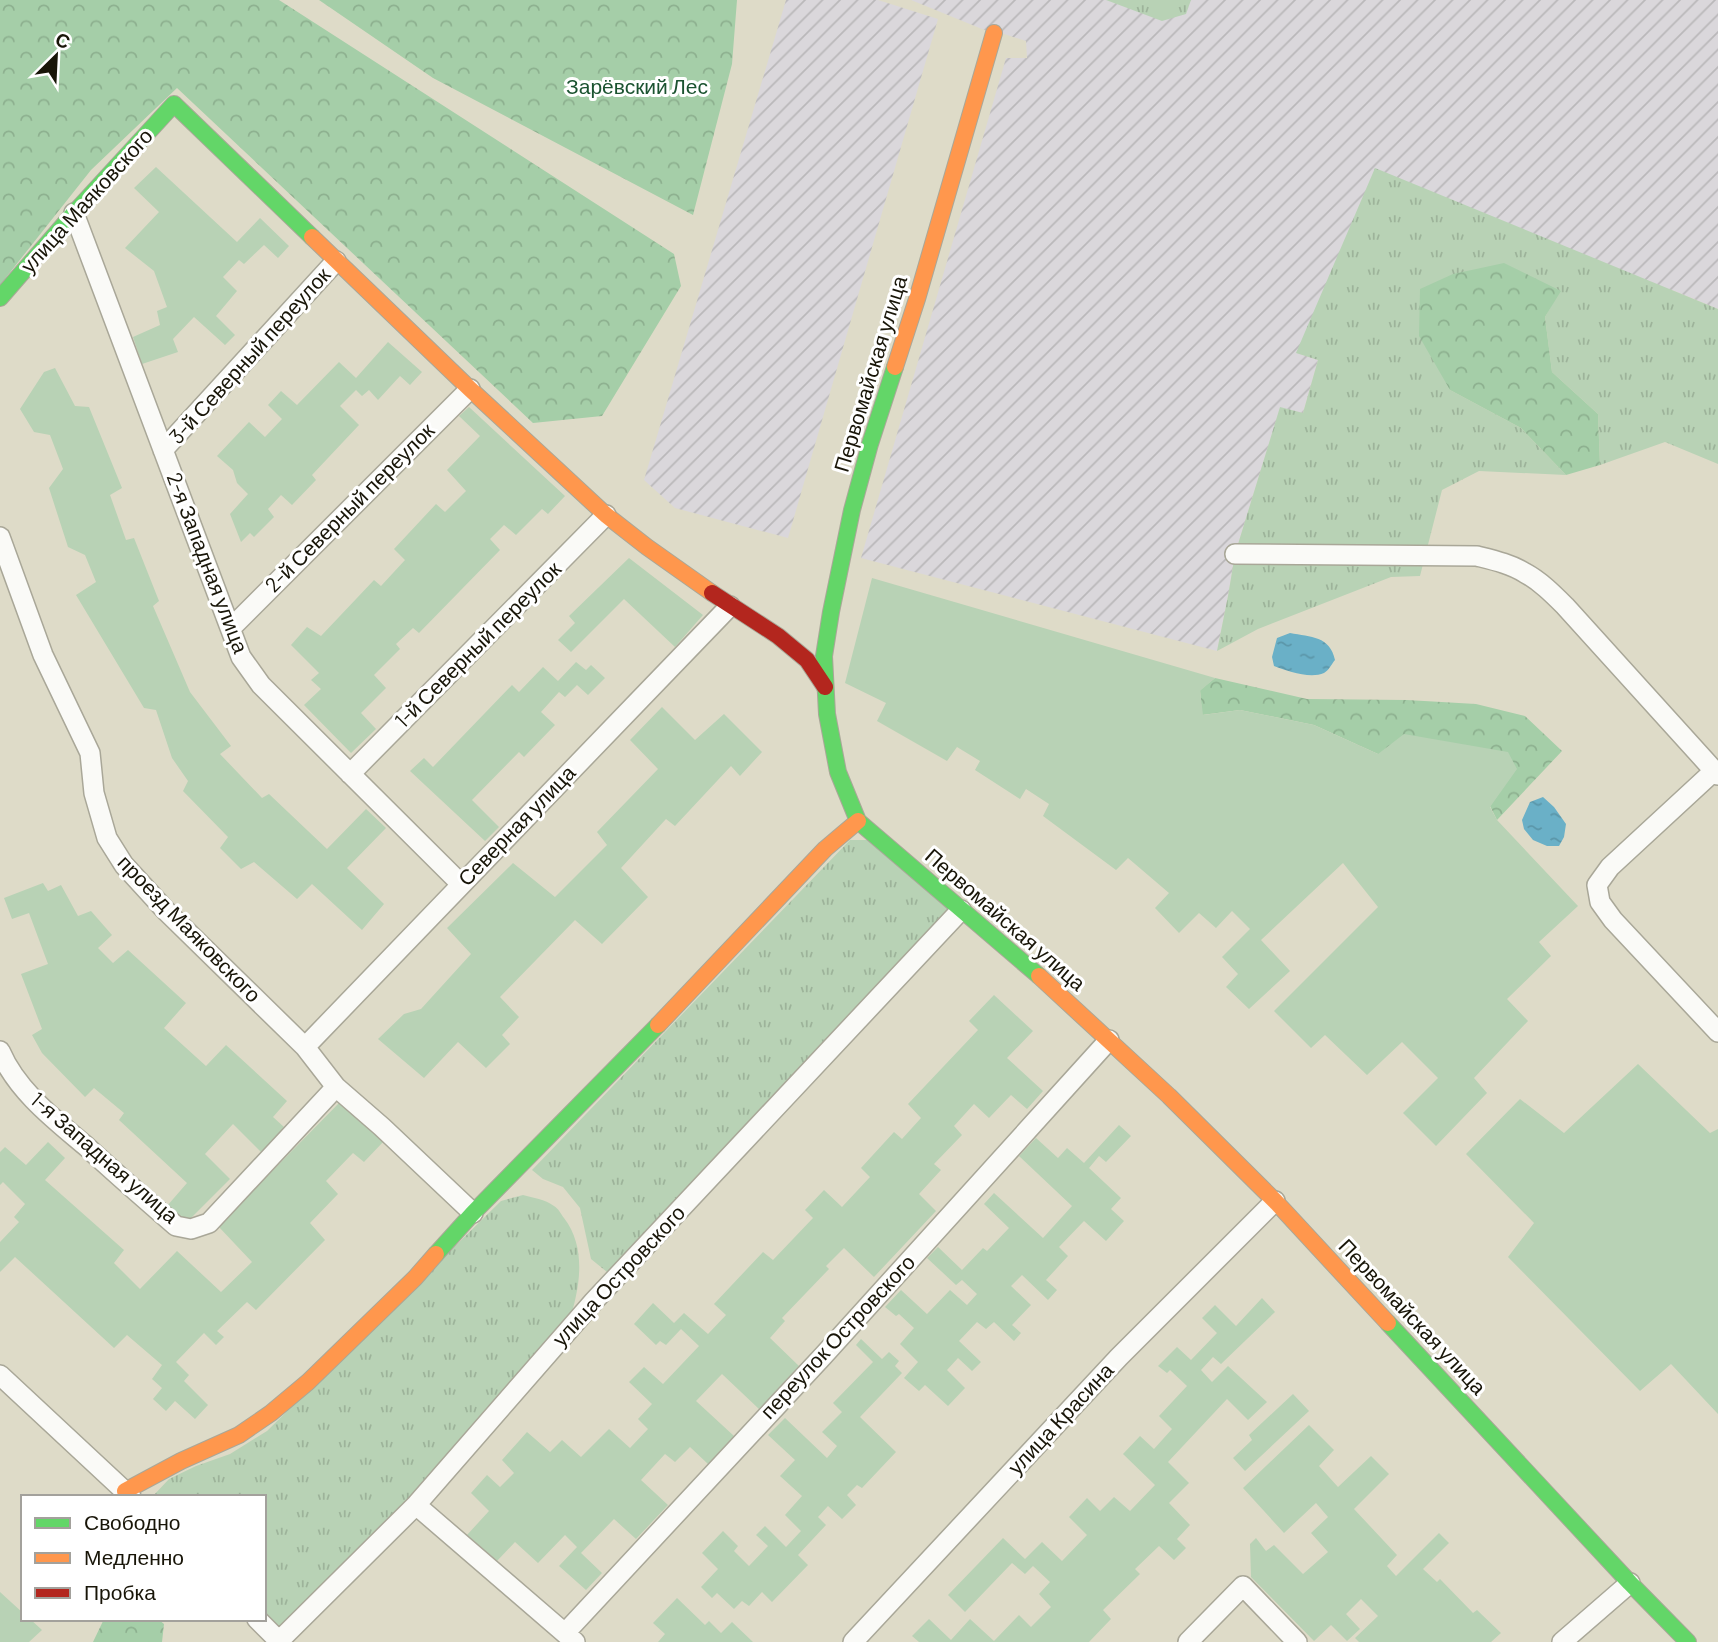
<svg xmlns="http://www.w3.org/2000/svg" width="1718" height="1642" font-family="Barlow,sans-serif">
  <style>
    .industrial { fill: url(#industrial-furrows) }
    .grass { fill: url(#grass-tufts) }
    .forest { fill: url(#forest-crowns) }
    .garden { fill: #b8d2b5 }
    .water { fill: url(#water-ripples) }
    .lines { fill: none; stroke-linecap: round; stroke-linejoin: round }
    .street-casing { stroke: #a9a798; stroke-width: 22 }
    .fast-casing { stroke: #a9a798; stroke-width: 18 }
    .slow-casing { stroke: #a9a798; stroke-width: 18 }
    .jam-casing { stroke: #a9a798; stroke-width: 18 }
    .street { stroke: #fafaf7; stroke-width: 19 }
    .fast { stroke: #63d668; stroke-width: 16 }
    .slow { stroke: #ff974d; stroke-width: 16 }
    .jam { stroke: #b3261e; stroke-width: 16 }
    .labels { text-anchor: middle; stroke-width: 6; stroke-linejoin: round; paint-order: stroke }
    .park-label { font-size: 21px; fill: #1b5330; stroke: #fff }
    .street-label { font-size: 21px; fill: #181508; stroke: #fff }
  </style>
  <defs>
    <pattern id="industrial-furrows" width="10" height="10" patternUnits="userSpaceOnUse" patternTransform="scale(1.75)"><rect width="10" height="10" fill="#dad7db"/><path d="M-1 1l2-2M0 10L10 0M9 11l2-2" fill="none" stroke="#bab8ba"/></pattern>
    <pattern id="grass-tufts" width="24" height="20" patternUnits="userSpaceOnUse" patternTransform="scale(1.75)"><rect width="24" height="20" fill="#b8d2b5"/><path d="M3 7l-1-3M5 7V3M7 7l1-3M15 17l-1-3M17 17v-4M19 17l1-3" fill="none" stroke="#9db39a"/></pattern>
    <pattern id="forest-crowns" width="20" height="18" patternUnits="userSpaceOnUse" patternTransform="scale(1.75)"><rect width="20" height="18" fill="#a5cea8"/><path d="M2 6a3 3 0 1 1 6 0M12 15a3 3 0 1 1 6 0" fill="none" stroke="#8db08f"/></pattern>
    <pattern id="water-ripples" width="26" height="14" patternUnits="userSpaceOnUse" patternTransform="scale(1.75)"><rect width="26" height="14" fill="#6ab0c7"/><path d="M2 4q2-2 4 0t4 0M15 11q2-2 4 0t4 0" fill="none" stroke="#5b96a9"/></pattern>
  </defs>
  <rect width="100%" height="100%" fill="#dedbc8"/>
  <path class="industrial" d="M786,0H878L938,19L788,538L675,508L644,480Z
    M911,0H1718V309L1672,290L1297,353L1318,360L1303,413L1280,408L1235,554L1228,596L1217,651L861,558L1006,58H1027L1026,41L1004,34L994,33L982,29Z"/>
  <path class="grass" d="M1106,0H1191L1186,14L1162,21Z
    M1375,168L1718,309V464L1665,442L1600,465L1598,414L1552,372L1545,317L1560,291L1450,390L1521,428L1566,475L1479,471L1442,490L1420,576L1391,577L1258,629L1217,651L1228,596L1235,554L1280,407L1303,413L1318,360L1296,353Z
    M850,840H870L953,912L625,1257L607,1272L591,1259L580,1208L563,1187L543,1179L532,1170Z
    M523,1195C533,1198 545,1199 554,1206C558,1208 561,1214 564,1218C587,1248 580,1288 569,1322L404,1505L281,1632L264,1616V1497H152L169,1479L196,1466L230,1454L267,1431L501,1201Z"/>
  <path class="forest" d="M0,0H279L674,254L681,286L602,416L533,423L177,88L91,170L0,285Z
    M319,0H737L732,64L693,215L433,78Z
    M1504,263L1561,291L1545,317L1552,372L1598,414L1600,465L1566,475L1521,428L1450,390L1419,336L1420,289L1453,274Z
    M1215,678L1307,699L1407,700L1476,704L1525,716L1562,751L1497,820L1490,806L1516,769L1378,754L1314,725L1240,710L1202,715L1200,690Z
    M104,1619H158L164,1624L162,1642H93Z"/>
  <path class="garden" d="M156,167L237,242L260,218L289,246L278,258L264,245L244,264L239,260L223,277L237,291L216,316L235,335L225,345L194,317L173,339L178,352L142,364L133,337L160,325L157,311L167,307L154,271L125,248L159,212L134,188Z
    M388,342L422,372L410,385L400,376L378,400L369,390L362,396L356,390L340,406L359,425L312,475L316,480L292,505L281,495L268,509L274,517L254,537L250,533L241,542L230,514L248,494L237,483L233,470L217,456L249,422L265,437L282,419L268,405L281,391L297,405L339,362L356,378Z
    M55,368L75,406L89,407L122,488L110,495L126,540L134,538L159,601L153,606L190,692L231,746L220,754L262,798L269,794L327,849L366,809L386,828L347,868L384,904L362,930L312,884L297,899L254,862L241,869L220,848L228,837L183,791L188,781L172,758L156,710L144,708L76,595L96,582L85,555L68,547L49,488L63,469L50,435L34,432L20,409L44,372Z
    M469,407L565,496L548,514L542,509L516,535L504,525L490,539L500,550L419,633L413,628L396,644L400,649L374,675L386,688L361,713L376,729L351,753L304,705L321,689L311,680L319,673L291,645L307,627L321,636L374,580L381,586L405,560L394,549L436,504L445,512L466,491L447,470L480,436L459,416Z
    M629,558L703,615L675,647L624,599L571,652L558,640L575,623L569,616Z
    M872,578L1215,678L1200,691L1203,715L1240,710L1314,725L1378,754L1404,734L1508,752L1517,769L1490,807L1497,820L1578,906L1539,942L1551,956L1507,999L1528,1021L1474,1078L1487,1093L1436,1146L1403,1113L1438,1078L1402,1042L1367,1075L1325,1035L1311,1048L1274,1011L1378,907L1343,863L1261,940L1290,971L1249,1009L1226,987L1238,974L1222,957L1250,929L1232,911L1216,928L1199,913L1179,933L1155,908L1169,893L1128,858L1116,870L1043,816L1049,804L1026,789L1020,799L975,770L980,761L957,747L947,761L877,721L886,703L845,683Z
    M576,662L586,670L591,665L605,678L588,695L577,685L565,697L559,692L541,712L555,725L524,757L519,752L472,800L499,827L485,841L410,771L424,758L433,767L512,685L519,692L543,667L558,681Z
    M662,707L695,740L724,714L762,752L740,776L731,766L675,826L666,819L621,868L648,897L602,944L575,920L500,997L519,1017L502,1035L510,1044L486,1068L458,1042L424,1078L378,1039L404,1014L421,1009L471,954L447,928L513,863L555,897L607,845L597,832L658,769L630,740Z
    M43,883L48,891L61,885L78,916L91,911L112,935L98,948L113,963L128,950L186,1003L164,1028L206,1066L226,1045L287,1101L273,1117L284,1127L262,1153L233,1124L205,1154L230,1179L189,1220L176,1214L167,1206L187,1183L119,1120L124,1113L94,1088L85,1097L42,1053L32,1035L42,1029L21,974L48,964L29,913L12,919L4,898Z
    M994,995L1033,1031L1007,1058L1043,1091L1027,1109L1011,1095L989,1118L974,1104L954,1126L962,1135L934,1164L941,1170L919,1194L936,1211L874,1277L844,1248L826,1266L829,1269L782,1318L785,1321L770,1338L799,1366L759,1409L722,1374L696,1401L734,1436L708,1464L690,1447L675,1462L665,1454L641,1480L668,1505L636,1539L614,1519L581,1553L602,1573L586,1590L559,1566L577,1547L565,1535L538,1563L515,1542L497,1561L467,1535L489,1511L471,1493L487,1475L500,1487L514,1473L502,1460L527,1432L550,1452L562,1440L581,1457L609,1429L630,1448L648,1429L638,1419L652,1404L629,1382L644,1367L663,1384L699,1346L681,1329L666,1345L660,1341L656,1345L634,1324L653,1303L674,1323L684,1313L708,1334L726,1315L714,1304L763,1252L773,1260L813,1218L805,1210L824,1190L842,1207L870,1177L861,1168L894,1132L902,1139L921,1118L908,1104L978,1030L969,1021Z
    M1638,1064L1710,1133L1718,1129V1414L1671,1364L1640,1391L1508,1257L1534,1223L1466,1154L1520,1099L1564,1133Z
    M340,1102L384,1141L364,1162L353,1153L326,1181L338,1194L310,1223L325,1240L256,1310L247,1302L217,1331L224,1337L216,1345L204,1333L176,1362L189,1375L184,1381L208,1405L195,1419L175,1401L166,1411L153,1399L162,1388L152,1379L162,1365L127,1335L114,1348L15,1257L0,1272V1242L19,1222L14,1217L25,1204L3,1182L0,1185V1152L5,1147L26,1165L48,1142L65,1158L45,1180L124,1250L114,1263L140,1289L177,1251L221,1292L252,1262L218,1226Z
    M1119,1125L1131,1136L1106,1162L1099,1156L1089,1168L1121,1198L1111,1209L1124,1221L1106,1241L1084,1221L1059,1247L1068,1256L1046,1280L1057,1290L1048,1300L1022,1275L1011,1286L1031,1305L1012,1325L1021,1333L1014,1341L994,1322L986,1329L977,1322L959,1341L981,1362L972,1371L958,1358L947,1370L965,1388L948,1406L925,1385L919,1391L904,1378L918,1362L900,1344L914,1328L899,1314L896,1316L885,1307L901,1290L927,1314L950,1290L967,1305L977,1294L962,1280L956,1285L927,1258L938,1247L962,1270L983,1248L987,1251L1009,1228L984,1204L994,1193L1043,1238L1072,1206L1019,1156L1036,1138L1058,1158L1067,1148L1084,1163Z
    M1262,1298L1275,1312L1221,1364L1213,1357L1201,1370L1212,1382L1228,1366L1267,1402L1248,1420L1227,1399L1168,1462L1189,1483L1169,1503L1190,1525L1177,1539L1186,1548L1174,1560L1159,1546L1135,1569L1140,1574L1103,1610L1111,1619L1089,1642H919L912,1636L929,1619L951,1640L970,1619L994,1641L1019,1615L1031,1627L1051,1607L1039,1594L1050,1582L1033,1566L1025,1574L1012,1563L965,1612L948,1595L1003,1538L1025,1559L1042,1542L1062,1561L1087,1535L1069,1517L1087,1498L1100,1511L1114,1497L1130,1511L1155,1485L1123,1454L1140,1436L1154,1449L1172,1429L1159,1416L1187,1386L1170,1370L1167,1373L1158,1366L1177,1347L1191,1360L1217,1333L1202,1318L1215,1305L1236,1326Z
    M861,1339L882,1359L889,1352L899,1361L895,1366L902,1373L860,1417L896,1452L862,1488L857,1485L847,1495L856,1505L842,1519L828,1506L818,1517L826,1525L798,1555L808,1565L772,1602L762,1592L749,1606L742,1601L734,1609L717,1593L712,1598L701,1587L718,1569L702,1553L723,1531L738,1546L734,1551L749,1566L768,1546L756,1535L765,1526L786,1547L801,1531L785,1515L802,1496L780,1476L795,1460L768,1435L785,1418L827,1458L837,1446L822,1432L842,1412L833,1403L873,1362L856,1345Z
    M1293,1394L1309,1411L1245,1471L1233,1458L1252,1440L1249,1435Z
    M1309,1425L1334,1450L1319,1466L1338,1487L1371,1456L1389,1474L1354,1509L1397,1555L1387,1566L1396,1576L1439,1533L1449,1543L1423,1569L1437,1582L1440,1579L1473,1613L1477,1610L1501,1633L1491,1642H1359L1355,1638L1378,1616L1361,1599L1346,1614L1360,1629L1347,1641L1331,1625L1314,1641L1251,1577L1250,1544L1256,1538L1266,1551L1274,1545L1303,1574L1328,1552L1311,1533L1328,1517L1316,1503L1284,1533L1243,1488Z
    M0,1592L23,1613V1619H30L42,1630L29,1642H0Z
    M677,1598L705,1625L709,1621L721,1633L732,1622L753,1642H658L665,1634L653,1623Z"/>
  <path class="water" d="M1290,633C1311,637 1330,636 1335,660C1331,665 1329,670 1324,673C1310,679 1287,671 1274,666L1272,657L1277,638Z
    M1543,797L1554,807L1566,824L1564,837L1559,846H1547L1533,840L1524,829L1522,820L1530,802Z"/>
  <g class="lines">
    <defs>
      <path id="street" d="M74,213L241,657L261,685L461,884
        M163,450L336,261
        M0,537L43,655L90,753L94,793L107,838L124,865L167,912L305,1047L336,1087L382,1127L473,1213
        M1235,554L1477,556C1493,560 1511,564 1525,573C1540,581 1553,594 1565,606L1718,775
        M231,628L470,389
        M1714,771L1610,867L1597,885L1600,902L1613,920L1718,1032
        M350,774L606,515
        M305,1047L730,606
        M0,1051C17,1091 55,1120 87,1147C116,1174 146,1200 176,1226L191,1229L209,1223L336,1087
        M0,1375L131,1497
        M416,1505L575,1642
        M257,1619L280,1642
        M565,1633L823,1356L1109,1040
        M278,1642L416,1505L594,1301L961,910
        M853,1642L1119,1357L1275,1201
        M1188,1642L1243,1586L1297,1642
        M1562,1642L1630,1583"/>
      <path id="fast" d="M0,298L74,213L174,104L312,237
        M895,367L870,444L852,510L831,612L824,656L827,714L838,772L858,821L1039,976
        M436,1254L473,1213L658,1025
        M1388,1323L1630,1583L1688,1642"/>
      <path id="slow" d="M312,237L470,389L606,515L647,547L712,593
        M895,367L917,299L994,33
        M1039,976L1169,1096L1275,1201L1388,1323
        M658,1025L825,849L858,821
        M125,1491L181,1461L239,1435L271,1413L308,1382L415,1278L436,1254"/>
      <path id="jam" d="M712,593L778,636L807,660L825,687"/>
    </defs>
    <use href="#street" class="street-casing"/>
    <use href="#fast" class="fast-casing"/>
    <use href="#slow" class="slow-casing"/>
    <use href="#jam" class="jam-casing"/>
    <use href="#street" class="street"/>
    <use href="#fast" class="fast"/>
    <use href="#slow" class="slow"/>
    <use href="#jam" class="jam"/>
  </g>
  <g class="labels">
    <g class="park-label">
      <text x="637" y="94">Зарёвский Лес</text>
    </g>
    <g class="street-label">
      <text transform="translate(87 201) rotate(-48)" y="7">улица Маяковского</text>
      <text transform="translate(250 356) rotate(-48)" y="7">3-й Северный переулок</text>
      <text transform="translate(871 374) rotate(-73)" y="7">Первомайская улица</text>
      <text transform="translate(350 508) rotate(-45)" y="7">2-й Северный переулок</text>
      <text transform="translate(207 563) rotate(69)" y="7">2-я Западная улица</text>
      <text transform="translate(478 645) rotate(-45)" y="7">1-й Северный переулок</text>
      <text transform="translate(517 826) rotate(-46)" y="7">Северная улица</text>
      <text transform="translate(1005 920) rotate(41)" y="7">Первомайская улица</text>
      <text transform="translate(189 929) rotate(46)" y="7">проезд Маяковского</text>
      <text transform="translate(104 1158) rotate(41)" y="7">1-я Западная улица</text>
      <text transform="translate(619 1276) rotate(-47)" y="7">улица Островского</text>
      <text transform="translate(1412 1317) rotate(47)" y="7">Первомайская улица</text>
      <text transform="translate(838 1337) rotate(-47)" y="7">переулок Островского</text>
      <text transform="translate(1061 1419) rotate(-47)" y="7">улица Красина</text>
    </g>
  </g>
  <rect x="21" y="1495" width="245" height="126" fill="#ffffff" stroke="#a3a19c" stroke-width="2"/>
  <rect x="35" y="1518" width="35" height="10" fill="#63d668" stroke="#a3a19c" stroke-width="2"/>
  <text x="84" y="1530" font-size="21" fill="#181508">Свободно</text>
  <rect x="35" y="1553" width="35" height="10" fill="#ff974d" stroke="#a3a19c" stroke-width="2"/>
  <text x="84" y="1565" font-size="21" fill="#181508">Медленно</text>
  <rect x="35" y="1588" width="35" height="10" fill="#b3261e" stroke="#a3a19c" stroke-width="2"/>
  <text x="84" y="1600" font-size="21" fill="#181508">Пробка</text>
  <g transform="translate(56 56) rotate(24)" stroke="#ffffff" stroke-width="5" paint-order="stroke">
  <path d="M0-5L12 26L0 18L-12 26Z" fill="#181508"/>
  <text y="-10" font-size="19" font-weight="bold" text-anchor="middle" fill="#181508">С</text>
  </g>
</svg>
